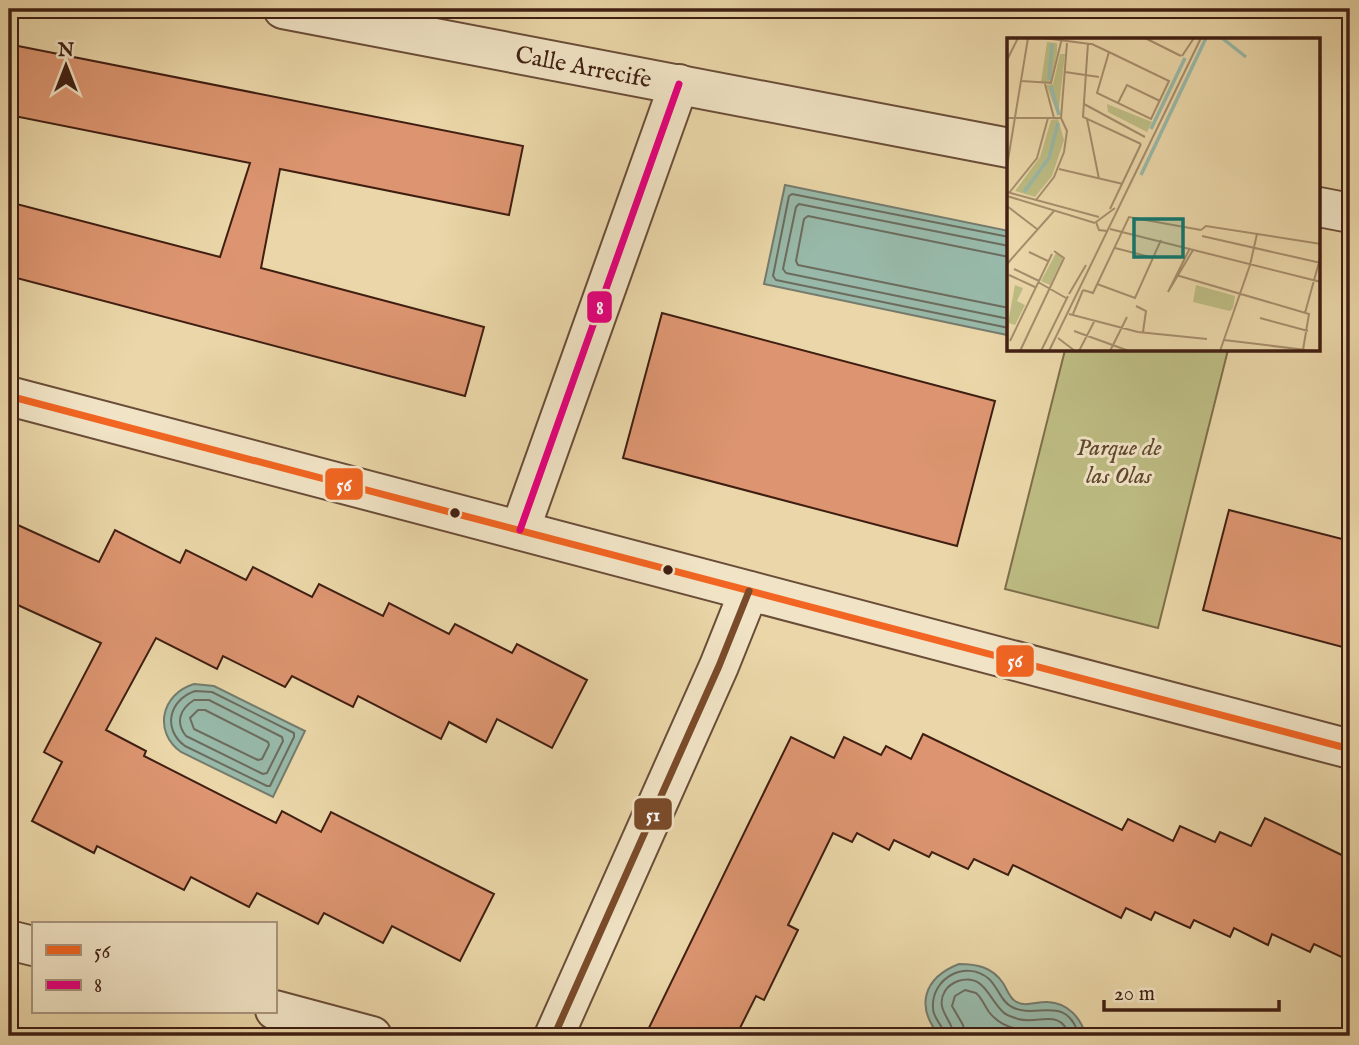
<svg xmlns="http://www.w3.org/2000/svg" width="1359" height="1045" font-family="'IM FELL English',serif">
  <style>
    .green { fill: #bdbc83; stroke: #7e6e4a; stroke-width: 2 }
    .water { fill: #98b9a9; stroke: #757b6d; stroke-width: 2 }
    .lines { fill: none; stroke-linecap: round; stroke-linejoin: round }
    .shore { stroke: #6c6c5e; stroke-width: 2 }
    .building { fill: #dc9570; stroke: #401f12; stroke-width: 2 }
    .street-casing { stroke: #6a4d38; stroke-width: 42 }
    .street { stroke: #f1e4c6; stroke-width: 38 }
    .bus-1-casing { stroke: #f1e4c6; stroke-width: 12 }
    .bus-2-casing { stroke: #f1e4c6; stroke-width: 12 }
    .bus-3-casing { stroke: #f1e4c6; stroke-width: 12 }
    .bus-1 { stroke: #f26522; stroke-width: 7 }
    .bus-2 { stroke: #e5007d; stroke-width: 7 }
    .bus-3 { stroke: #7a4b2a; stroke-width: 7 }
    .bus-dot { fill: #401f12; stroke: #f1e4c6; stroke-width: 2.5 }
    .labels { text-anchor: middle; stroke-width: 6; stroke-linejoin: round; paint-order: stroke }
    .street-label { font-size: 24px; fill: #401f12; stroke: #f1e4c6 }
    .park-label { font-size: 24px; font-style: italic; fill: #5f462e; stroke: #f1e4c6 }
    .inset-river { fill: none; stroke: #98b9a9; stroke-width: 3.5 }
    .inset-road { fill: none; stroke: #a68d6c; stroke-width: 2 }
    .view { fill: #0f766e; fill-opacity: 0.15; stroke: #0f766e; stroke-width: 3.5 }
    .inset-edge { fill: none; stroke: #401f12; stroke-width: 3.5 }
    .line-badge { stroke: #f1e4c6; stroke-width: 2.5 }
    .badge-label { font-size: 19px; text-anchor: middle; font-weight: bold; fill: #fff }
  </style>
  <rect width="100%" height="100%" fill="#ead6a8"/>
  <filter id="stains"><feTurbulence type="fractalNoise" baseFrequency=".00286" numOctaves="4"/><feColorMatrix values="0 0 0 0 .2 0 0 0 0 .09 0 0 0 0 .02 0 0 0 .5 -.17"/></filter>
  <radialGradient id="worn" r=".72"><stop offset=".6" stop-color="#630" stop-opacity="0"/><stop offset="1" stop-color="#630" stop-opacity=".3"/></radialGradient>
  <path class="green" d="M1065,350H1228L1158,628L1005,589Z"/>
  <path class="water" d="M785,185L1009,231L1007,335L764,284Z
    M194,684L214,686L305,731L273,797L181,752C153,732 161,694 194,684Z
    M959,964C977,964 992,967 1003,983C1007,989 1009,997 1015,1001C1025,1008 1037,1001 1048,1002C1068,1003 1081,1018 1086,1036H940C915,1007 923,978 959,964Z"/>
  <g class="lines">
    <path class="shore" d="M1009,237L792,194L789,196L773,276L776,280L1009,328
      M1009,246L799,204L796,207L783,269L786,273L1009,319
      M1009,257L808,216L804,219L796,261L798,265L1009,308
      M195,691L212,692L294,733V737L270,786H267L185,746C162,729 169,700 195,691Z
      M194,700H209L282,737L283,741L267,773L263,774L186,736C175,722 180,709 194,700Z
      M198,710H205L268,742L269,745L262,759L258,760L194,729L190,718Z
      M945,1036C944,1026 933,1019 933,1008C931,978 966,959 989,979C998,987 1001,1002 1012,1007C1036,1020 1067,993 1079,1036
      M954,1036C953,1020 934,1009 945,991C948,986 953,983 958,981C984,973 988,998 1003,1012C1007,1016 1013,1017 1018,1019C1039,1025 1059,1007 1070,1036
      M965,1036L963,1025L952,1006L955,996L965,990L976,993C982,998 984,1005 989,1012C1005,1032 1024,1030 1047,1028L1059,1036"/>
  </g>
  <path class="building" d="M18,46L523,146L509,215L280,169L261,268L484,327L465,396L9,276V202L220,257L250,163L9,115V101Z
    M662,313L995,401L957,546L623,458Z
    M1229,510L1350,541V649L1203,610Z
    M9,521L99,562L115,530L180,563L186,550L246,580L253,567L312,597L319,584L383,616L389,603L449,634L455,624L512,653L517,644L587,680L552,748L497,719L486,742L449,722L441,739L358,696L353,707L292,676L285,687L223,656L217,669L156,638L106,730L146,751L144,756L276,823L282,811L321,832L331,812L494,894L460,961L392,926L383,943L324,913L318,924L257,893L249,907L191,877L184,890L97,846L94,853L32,821L62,762L44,752L101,643L9,601Z
    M923,734L1122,830L1128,819L1173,841L1180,826L1215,842L1220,832L1251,846L1265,818L1350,859V961L1314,944L1310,952L1272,934L1268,945L1234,928L1230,937L1194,920L1190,928L1155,912L1151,920L1126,908L1121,918L1013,865L1008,875L974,859L968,869L932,852L929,857L894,840L889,850L857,833L852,842L833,833L788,925L798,930L764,1000L756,996L736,1036H645L791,737L834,758L844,737L881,755L886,746L911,759Z"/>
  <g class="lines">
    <defs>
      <g id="street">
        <path id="s1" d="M283,9L1009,148"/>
        <path d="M1319,207L1350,213"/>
        <path d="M9,396L1350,749"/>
        <path d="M520,530L679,84"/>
        <path d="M9,940L33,946"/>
        <path d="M275,1010L372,1036"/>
        <path d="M554,1036L719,666L749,591"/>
      </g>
    </defs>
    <use href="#street" class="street-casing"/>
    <use href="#street" class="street"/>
    <defs>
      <path id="bus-1" d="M9,396L1350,749"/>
      <path id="bus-2" d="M520,530L679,84"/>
      <path id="bus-3" d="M554,1036L719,666L749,591"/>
    </defs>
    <use href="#bus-1" class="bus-1-casing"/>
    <use href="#bus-2" class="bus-2-casing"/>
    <use href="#bus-3" class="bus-3-casing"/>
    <use href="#bus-1" class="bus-1"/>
    <use href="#bus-2" class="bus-2"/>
    <use href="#bus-3" class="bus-3"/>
  </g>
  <g class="bus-dot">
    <circle cx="455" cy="513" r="6"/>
    <circle cx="668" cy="570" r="6"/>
  </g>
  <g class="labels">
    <g class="street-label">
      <text dy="8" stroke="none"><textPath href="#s1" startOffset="306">Calle Arrecife</textPath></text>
    </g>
    <g class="park-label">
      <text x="1119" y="455">Parque de<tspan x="1119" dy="28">las Olas</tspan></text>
    </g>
  </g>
  <g transform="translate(1007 38)">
    <rect width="313" height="313" fill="#ead6a8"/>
    <path d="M40,4L50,5V14L44,44H34ZM53,16H58L51,78L39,47L46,46ZM100,66L145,84L140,94L101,74ZM51,81L57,102L45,138L28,159L8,153L33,119L44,82ZM49,215L56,219L43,247L34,243ZM8,247L16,250L10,263L18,267L8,287L2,285L0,290ZM189,247L228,258L226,270L223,273L186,264Z" fill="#bdbc83"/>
    <path class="inset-river" d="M215,0L239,19M42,42L45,6M44,48L52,77M144,91L178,20M134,137L199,0M17,154L42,120L51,85"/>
    <path class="inset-road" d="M37,0L83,6H85L104,15L162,43L144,81L90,55L102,14M138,0L174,18M81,5L76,79L134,106M175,18L187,0M0,22L11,0M58,34L92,39M15,43L44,45L55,0M38,46L47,80M111,65L120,47L153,63M77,66L138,99M0,80H54M54,80L60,5M80,81L92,141M0,128L21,0M52,131L116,146M0,154L92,179M2,155L30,120L41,80M0,158L88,185M29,162L47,139L57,114L60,93L54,80M0,168L30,191M103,171L134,106M103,191L314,244M194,192L199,188L314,206M100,193L92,192L89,184L108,170M195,198L314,225M108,210L147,220M183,210L161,254L186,212M22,214L41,223M0,226L47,173M7,231L32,243M2,237L28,249M169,237L302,276L296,312M31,244L59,260M90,246L128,260L154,202M76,252L86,255L122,179L194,192M62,256L79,227M129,268L139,273L136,294M298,275L314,217M62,276L131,294L200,301M66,276L76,252M253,280L301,293M67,293L122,313M51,300L68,313M217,302L307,313M3,303L45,216M13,313L57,220L47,213M34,313L61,258M42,313L194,0M72,313L88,282M103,313L120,279M213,313L243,227L250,196"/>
    <path class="view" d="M127,181H176V219H127Z"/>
    <rect width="313" height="313" class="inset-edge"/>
  </g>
  <g class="line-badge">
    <rect x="586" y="290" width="27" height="34" rx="7" fill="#e5007d"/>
    <rect x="324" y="467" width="40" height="34" rx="7" fill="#f26522"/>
    <rect x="995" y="644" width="40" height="34" rx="7" fill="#f26522"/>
    <rect x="633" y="797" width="40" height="34" rx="7" fill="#7a4b2a"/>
  </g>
  <g class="badge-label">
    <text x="600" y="314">8</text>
    <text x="344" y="491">56</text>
    <text x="1015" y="667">56</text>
    <text x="653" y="821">51</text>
  </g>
  <rect width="1359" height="1045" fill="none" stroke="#ead6a8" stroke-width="35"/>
  <rect x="10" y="10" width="1338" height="1024" fill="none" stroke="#401f12" stroke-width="3.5"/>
  <rect x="18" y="18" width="1324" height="1010" fill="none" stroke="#401f12" stroke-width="2"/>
  <rect x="32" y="922" width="245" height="91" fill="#f1e4c6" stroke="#aa957e" stroke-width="2"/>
  <rect x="46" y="945" width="35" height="10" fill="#f26522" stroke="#aa957e" stroke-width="2"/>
  <text x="94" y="958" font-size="21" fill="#401f12">56</text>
  <rect x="46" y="980" width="35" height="10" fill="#e5007d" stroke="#aa957e" stroke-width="2"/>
  <text x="94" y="992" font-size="21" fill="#401f12">8</text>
  <g transform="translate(66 66)" stroke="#f1e4c6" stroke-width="5" paint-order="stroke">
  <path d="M0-5L12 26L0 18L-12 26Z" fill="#401f12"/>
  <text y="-10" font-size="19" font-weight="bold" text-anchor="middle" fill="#401f12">N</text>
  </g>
  <path d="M1104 1000v10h175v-10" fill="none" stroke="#401f12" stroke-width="3.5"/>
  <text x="1114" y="1000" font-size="21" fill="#401f12" stroke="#f1e4c6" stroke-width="5" paint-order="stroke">20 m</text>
  <rect width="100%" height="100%" filter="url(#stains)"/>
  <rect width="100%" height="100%" fill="url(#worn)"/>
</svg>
